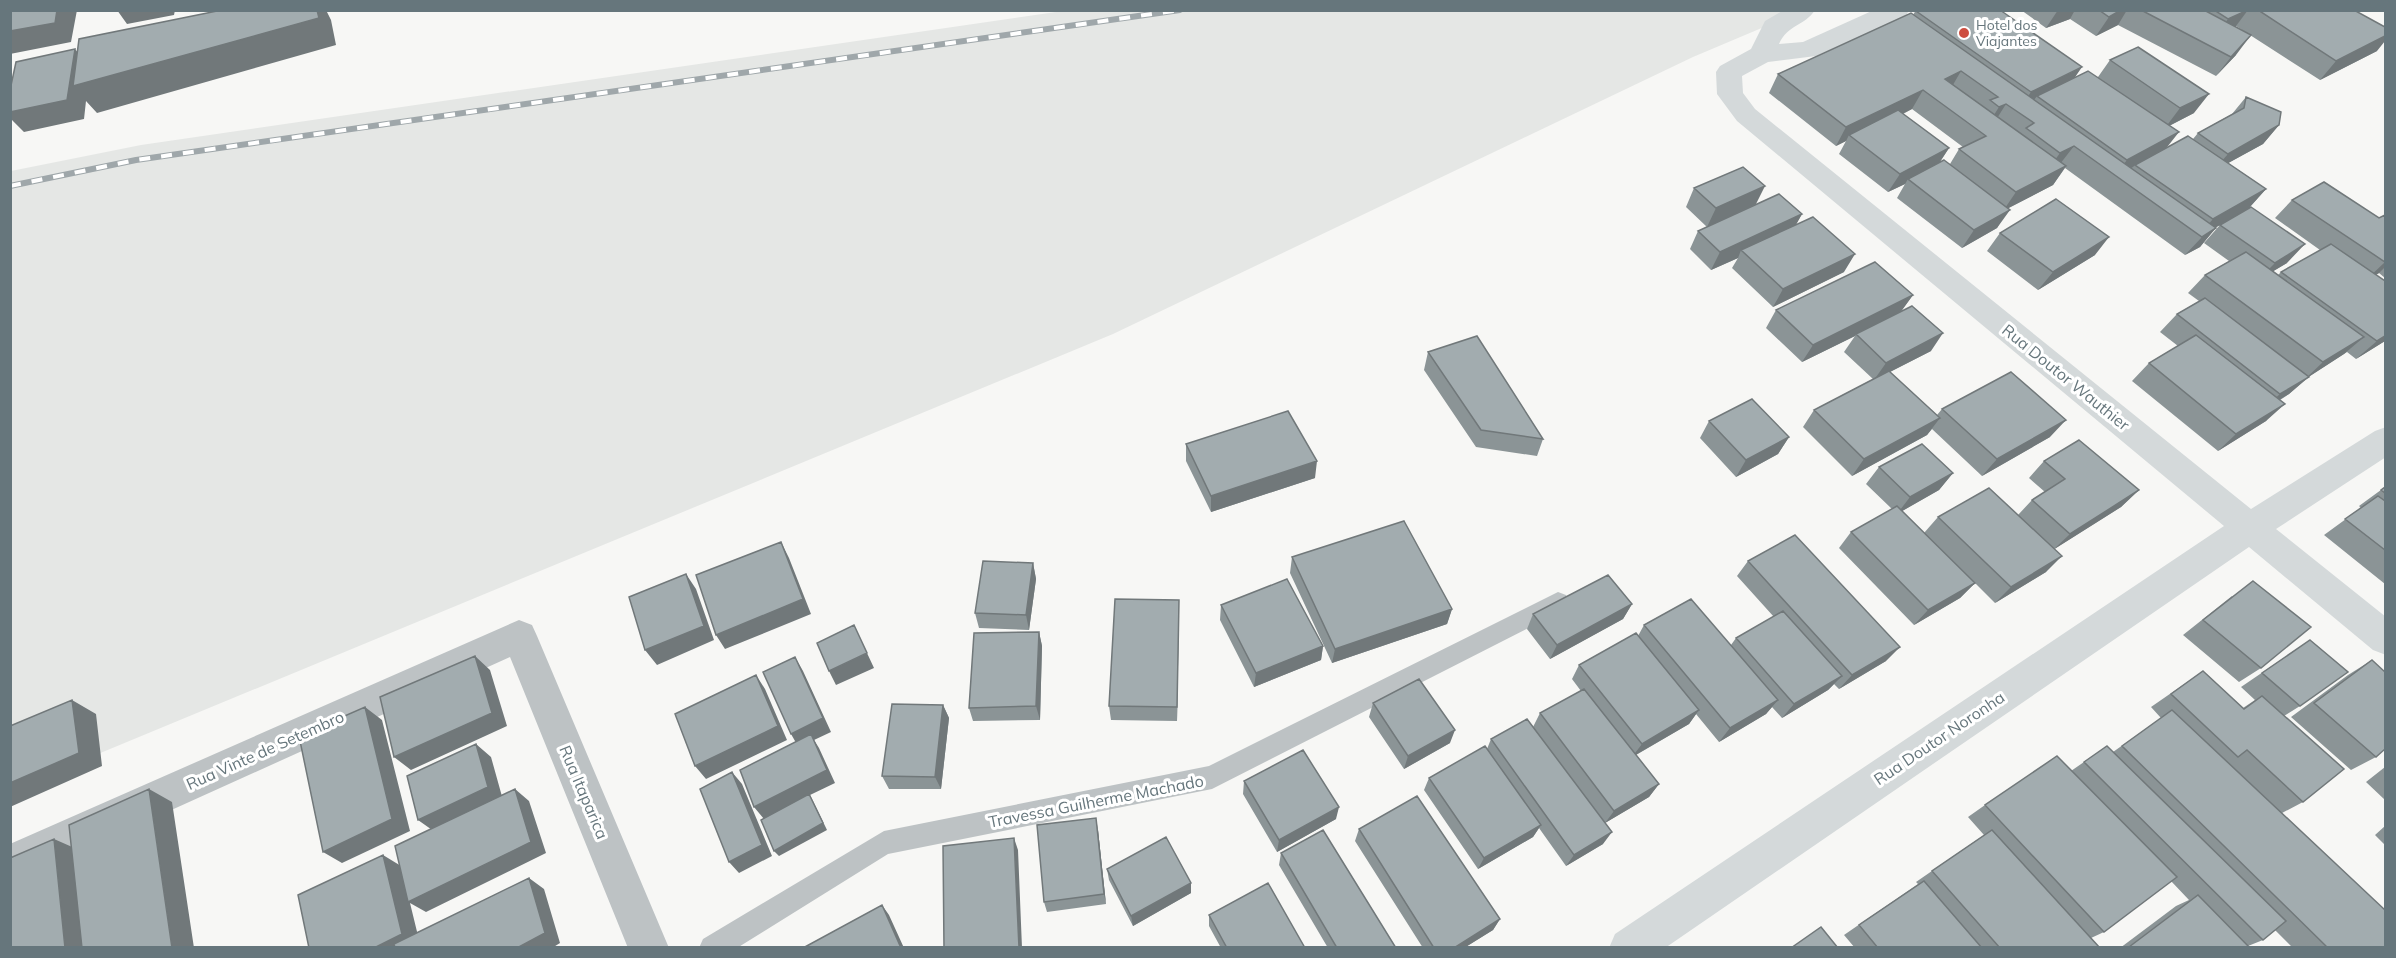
<svg xmlns="http://www.w3.org/2000/svg" width="2396" height="958" font-family="Mulish,sans-serif">
  <style>
    .built { fill: #e5e7e5 }
    .lines { fill: none; stroke-linecap: round; stroke-linejoin: round }
    .lane { fill: #bdc2c4; fill-rule: evenodd }
    .street { fill: #bdc2c4; fill-rule: evenodd }
    .secondary { fill: #d4d9da; fill-rule: evenodd }
    .rail-casing { stroke: #9fa7aa; stroke-width: 6 }
    .rail { stroke: #fff; stroke-width: 4; stroke-dasharray: 11; stroke-linecap: butt }
    .wall { fill: #8b9496; fill-rule: evenodd }
    .shaded-wall { fill: #71787a }
    .building { fill: #a2acaf; stroke: #71787a; stroke-width: 1.5 }
    .poi-dot { fill: #cd4d3f; stroke: #fff; stroke-width: 2 }
    .labels { text-anchor: middle; stroke-width: 6; stroke-linejoin: round; paint-order: stroke }
    .far-poi-label { font-size: 14px; fill: #66767c; stroke: #fff; text-anchor: start }
    .street-label { font-size: 16px; fill: #66767c; stroke: #fff }
  </style>
  <rect width="100%" height="100%" fill="#f7f7f5"/>
  <path class="built" d="M1063,11H1802L1693,57L1113,334L11,790V171L141,145Z"/>
  <g class="lines">
    <path class="lane" d="M1558,592L1566,595L1569,602L1566,609L1212,789L888,854L737,948H699L703,939L884,831L1209,766Z"/>
    <path class="street" d="M519,620L532,625L537,636L669,948H628L510,657L10,883V844Z"/>
    <path class="secondary" d="M1784,10H1815C1805,26 1788,24 1779,44L1803,42L1874,10H1909L1906,16L1816,56L1768,62L1742,76L1743,93L1755,109L2251,509L2375,431L2386,427V457L2276,529L2386,617V655L2373,650L2249,547L1665,948H1609L1615,934L2224,526L1737,121L1717,94L1716,72L1720,66L1751,49L1765,21Z"/>
    <defs>
      <path id="rail" d="M10,186L136,160L1180,10"/>
    </defs>
    <use href="#rail" class="rail-casing"/>
    <use href="#rail" class="rail"/>
  </g>
  <path class="wall" d="M1916,10L2075,77H2098L2110,60L2194,113L2169,126L2165,149L2193,139L2198,133L2232,114L2246,97L2279,125L2263,144L2228,163L2266,189L2249,208L2287,263L2273,271L2278,275L2281,272L2320,250L2275,218L2292,200L2379,218L2385,215V278L2379,273L2376,275L2385,341L2356,359L2347,352L2308,377L2289,394L2280,400L2266,421L2218,451L2132,381L2149,363L2178,346L2160,332L2177,314L2199,301L2188,293L2205,275L2229,261L2204,243L2220,225L2243,211L2215,228L2200,247L2185,255L2065,168L2053,185L2008,208L1997,228L1962,248L1897,198L1905,184L1888,192L1839,154L1846,141L1836,146L1769,93L1778,74L1913,15ZM1912,109L1963,147L1959,149L1950,164L1940,162L1949,148L1903,114Z
    M2021,10H2354L2377,51L2320,80L2236,26L2235,27L2236,55L2216,76L2118,25L2096,36L2070,19L2046,28Z
    M1694,188L1756,204L1802,214L1796,224L1844,272L1773,307L1732,268L1738,258L1711,270L1690,249L1698,231L1707,227L1686,207Z
    M2000,233L2095,255L2038,290L1987,251Z
    M1913,295L1901,311L1931,351L1890,372L1937,415L1942,409L2050,437L1982,476L1932,429L1927,435L1852,476L1803,427L1814,410L1873,379L1844,352L1855,336L1802,362L1766,328L1776,310Z
    M1428,352L1543,439L1537,456L1476,447L1424,370Z
    M1709,421L1789,437L1778,454L1736,477L1700,438Z
    M1186,444L1315,478L1211,512L1186,461Z
    M2044,461L2139,490L2121,507L2054,549L2046,572L1995,603L1975,583L1960,598L1914,625L1839,548L1851,532L1892,509L1866,484L1879,467L1953,473L1939,490L1902,511L1924,533L1938,517L2018,515L2032,500L2045,492L2029,478Z
    M2385,487V584L2324,535L2361,508L2359,506Z
    M1292,557L1452,609L1447,624L1332,663L1290,573Z
    M1748,561L1886,661L1839,689L1834,684L1828,690L1782,718L1772,707L1766,714L1719,742L1696,714L1689,724L1636,755L1659,784L1649,797L1605,823L1603,844L1566,866L1539,828L1533,837L1478,869L1424,790L1429,778L1487,749L1491,739L1533,727L1540,713L1581,691L1572,679L1579,665L1638,636L1644,625L1731,645L1736,638L1774,617L1737,576Z
    M1033,563L1036,579L1029,630L979,628L975,613Z
    M2232,596L2261,668L2239,682L2183,635Z
    M1179,600L1177,721L1111,720L1109,706Z
    M1632,604L1623,619L1550,659L1527,629L1533,614Z
    M1221,605L1323,646L1321,660L1254,687L1220,620Z
    M1039,632L1042,646L1040,720L973,721L969,708Z
    M2310,640L2300,706L2284,716L2303,802L2282,813L2385,948H2293L2275,930L2263,940L2248,946L2250,948H2120L2176,906L2189,900L2171,881L2104,932L2091,938L2100,948H1855L1844,935L1918,884L1916,882L1984,835L1968,817L1985,805L2071,771L2107,746L2113,752L2161,718L2151,707L2203,671L2243,708L2255,700L2241,687Z
    M2372,660L2376,757L2351,770L2291,717L2348,675Z
    M1373,703L1450,743L1404,769L1369,717Z
    M943,705L949,718L941,789H889L882,776Z
    M2385,767V800L2366,782Z
    M1244,781L1336,819L1277,852L1243,794Z
    M2385,826V845L2375,835Z
    M1359,829L1500,919L1493,930L1464,948H1423L1355,841Z
    M1098,830L1106,904L1047,912L1044,902Z
    M1281,853L1396,948H1328L1279,865Z
    M1107,869L1191,893L1133,926L1109,880Z
    M1209,915L1305,948H1221L1209,926Z"/>
  <path class="shaded-wall" d="M57,10H77L71,42L10,54V31Z
    M117,10H175L174,15L127,24Z
    M317,10H326L331,20L336,45L97,113L86,101L84,119L24,132L12,120L10,130V76L20,86L75,49L91,69Z
    M2058,10H2075L2070,19L2046,28Z
    M2121,10H2127L2118,25L2096,36L2109,17Z
    M2248,10L2233,30L2213,39L2228,19Z
    M2251,35L2236,55L2216,76L2231,57Z
    M2385,36V41L2377,51L2320,80L2336,61Z
    M2082,67L2069,86L2037,96L2031,104L2018,111L2031,92Z
    M1961,71L1950,90L1945,79Z
    M1923,90L1912,109L1853,138L1849,135L1846,141L1836,146L1846,127Z
    M2209,94L2194,113L2165,128L2180,108Z
    M2006,104L1994,123L1987,126L1999,107Z
    M2279,125L2263,144L2212,172L2228,154Z
    M2179,132L2164,151L2135,165L2133,167L2117,176L2115,175L2127,160Z
    M2074,146L2060,164L2047,171L2060,153Z
    M1949,148L1937,166L1908,179L1905,184L1888,192L1900,174Z
    M2066,166L2053,185L2003,211L2016,192Z
    M1765,186L1756,204L1707,227L1716,208Z
    M2266,189L2249,208L2201,236L2199,235L2213,219Z
    M2010,210L1997,228L1962,248L1974,230Z
    M1802,214L1792,232L1741,250L1738,258L1711,270L1720,252Z
    M2216,228L2200,247L2185,255L2202,237Z
    M2109,237L2095,255L2038,290L2053,272Z
    M2305,244L2287,263L2257,281L2275,263Z
    M1855,254L1844,272L1773,307L1783,289Z
    M2385,262V267L2379,273L2365,281Z
    M1913,295L1900,313L1856,334L1855,336L1802,362L1813,345Z
    M1943,333L1931,351L1874,380L1886,363Z
    M2385,336V341L2356,359L2377,341Z
    M2364,337L2344,354L2304,380L2323,362Z
    M2309,377L2289,394L2261,411L2280,394Z
    M2285,404L2266,421L2218,451L2236,434Z
    M1940,418L1927,435L1852,476L1864,459Z
    M2066,420L2050,437L1982,476L1997,459Z
    M1789,437L1778,454L1736,477L1746,460Z
    M1317,461L1315,478L1211,512V496Z
    M1953,473L1939,490L1897,514L1910,497Z
    M2139,490L2121,507L2053,550L2070,534Z
    M781,542L789,558L811,614L725,649L716,635Z
    M2062,556L2046,572L1995,603L2011,587Z
    M1033,563L1036,579L1029,630L1026,615Z
    M686,574L696,589L714,640L657,665L645,650Z
    M1975,583L1960,598L1914,625L1928,610Z
    M1179,600V615L1177,721V707Z
    M1632,604L1623,619L1550,659L1557,645Z
    M1452,609L1447,624L1332,663L1335,649Z
    M1039,632L1042,646L1040,720L1036,706Z
    M1323,646L1321,660L1254,687L1256,673Z
    M1900,647L1886,661L1839,689L1852,675Z
    M867,653L874,668L836,685L829,671Z
    M475,656L490,670L507,726L411,770L394,757Z
    M795,657L803,671L831,732L814,740L819,748L835,783L810,795L813,801L827,830L779,856L774,851L764,819L754,807L799,748L791,734Z
    M756,675L765,689L787,740L706,779L695,766Z
    M1842,676L1828,690L1782,718L1794,704Z
    M72,700L96,714L102,766L10,807V783Z
    M1778,700L1766,714L1719,742L1730,728Z
    M943,705L949,718L941,789L935,777Z
    M365,707L382,720L410,831L342,863L323,852Z
    M1699,710L1689,724L1632,757L1642,744Z
    M1455,730L1450,743L1404,769L1408,756Z
    M476,744L491,757L503,800L435,832L418,820Z
    M732,772L742,784L772,856L739,873L729,862Z
    M1659,784L1649,797L1605,823L1614,811Z
    M149,789L172,802L194,948H172Z
    M515,789L529,801L546,853L426,912L410,903L420,944L412,948H374L383,855L401,866Z
    M1339,807L1336,819L1277,852L1279,840Z
    M1096,818L1098,830L1106,904L1104,894Z
    M1541,825L1533,837L1478,869L1484,858Z
    M1612,832L1603,844L1566,866L1574,855Z
    M1014,838L1018,850L1022,948H1019Z
    M54,839L79,850L90,948H65Z
    M529,878L544,889L560,943L552,948H517Z
    M1191,883V893L1133,926L1131,916Z
    M882,905L889,915L904,948H901Z
    M1500,919L1493,930L1464,948H1454Z"/>
  <path class="building" d="M10,10H57L55,23L10,31Z
    M222,10H317L319,18L73,86L79,39Z
    M2000,10L2082,67L2031,92L1916,11Z
    M2099,10H2121L2109,17Z
    M2141,10H2204L2251,35L2231,57Z
    M2214,10H2248L2228,19Z
    M2258,10H2354L2385,27V36L2336,61Z
    M1911,13L2216,228L2202,237L2074,146L2060,153L2026,128L2034,123L2006,104L1999,107L1990,100L1998,97L1961,71L1945,79L2066,166L2016,192L1959,149L1986,136L1923,90L1846,127L1778,74Z
    M2138,47L2209,94L2180,108L2110,60Z
    M75,49L67,100L10,112V90L16,62Z
    M2088,71L2179,132L2127,160L2037,96Z
    M2246,97L2281,112L2279,125L2228,154L2198,133L2244,108Z
    M1898,110L1949,148L1900,174L1849,135Z
    M2188,136L2266,189L2213,219L2135,165Z
    M1944,160L2010,210L1974,230L1908,179Z
    M1743,167L1765,186L1716,208L1694,188Z
    M2324,182L2379,218L2385,215V262L2292,200Z
    M1779,194L1802,214L1720,252L1698,231Z
    M2056,199L2109,237L2053,272L2000,233Z
    M2251,207L2305,244L2275,263L2220,225Z
    M1813,217L1855,254L1783,289L1741,250Z
    M2331,244L2385,281V336L2377,341L2281,272Z
    M2246,252L2364,337L2323,362L2205,275Z
    M1875,262L1913,295L1813,345L1776,310Z
    M2205,298L2309,377L2280,394L2177,314Z
    M1912,306L1943,333L1886,363L1856,334Z
    M2196,335L2285,404L2236,434L2149,363Z
    M1477,336L1543,439L1481,430L1428,352Z
    M1889,371L1940,418L1864,459L1814,410Z
    M2011,372L2066,420L1997,459L1942,409Z
    M1752,399L1789,437L1746,460L1709,421Z
    M1288,411L1317,461L1211,496L1186,444Z
    M2079,440L2139,490L2070,534L2032,500L2065,479L2044,461Z
    M1922,444L1953,473L1910,497L1879,467Z
    M2385,487V493L2381,490Z
    M1989,488L2062,556L2011,587L1938,517Z
    M2378,496L2385,501V550L2345,519Z
    M1897,506L1975,583L1928,610L1851,532Z
    M1404,521L1452,609L1335,649L1292,557Z
    M1795,535L1900,647L1852,675L1748,561Z
    M781,542L803,599L716,635L696,575Z
    M983,561L1033,563L1026,615L975,613Z
    M686,574L704,626L645,650L629,597Z
    M1608,575L1632,604L1557,645L1533,614Z
    M1287,579L1323,646L1256,673L1221,605Z
    M2253,581L2311,627L2261,668L2203,620Z
    M1115,599L1179,600L1177,707L1109,706Z
    M1691,599L1778,700L1730,728L1644,625Z
    M1783,611L1842,676L1794,704L1736,638Z
    M854,625L867,653L829,671L817,643Z
    M1039,632L1036,706L969,708L974,633Z
    M1636,633L1699,710L1642,744L1579,665Z
    M2310,640L2348,672L2300,706L2262,673Z
    M475,656L492,713L394,757L380,697Z
    M795,657L823,718L791,734L763,672Z
    M2372,660L2385,672V749L2376,757L2314,703Z
    M2203,671L2244,709L2262,696L2344,769L2303,802L2247,750L2238,757L2171,694Z
    M756,675L778,726L695,766L675,714Z
    M1419,679L1455,730L1408,756L1373,703Z
    M1584,689L1659,784L1614,811L1540,713Z
    M72,700L79,753L10,783V726Z
    M892,704L943,705L935,777L882,776Z
    M365,707L392,819L323,852L299,736Z
    M2172,710L2385,910V948H2328L2122,746Z
    M1527,719L1612,832L1574,855L1491,739Z
    M811,734L827,770L754,807L740,770Z
    M476,744L488,787L418,820L407,776Z
    M1485,746L1541,825L1484,858L1429,778Z
    M2107,746L2286,921L2263,940L2084,762Z
    M1303,750L1339,807L1279,840L1244,781Z
    M2057,756L2177,877L2104,932L1985,805Z
    M732,772L762,845L729,862L700,789Z
    M149,789L172,948H82L69,825Z
    M515,789L531,842L408,902L395,846Z
    M809,794L823,823L774,851L761,820Z
    M1417,796L1500,919L1454,948H1434L1359,829Z
    M1096,818L1104,894L1044,902L1037,825Z
    M1323,830L1396,948H1337L1281,853Z
    M1992,830L2100,948H2000L1932,871Z
    M1166,837L1191,883L1131,916L1107,869Z
    M1014,838L1019,948H944L943,846Z
    M54,839L65,948H10V858Z
    M383,855L402,934L374,948H309L298,895Z
    M529,878L545,933L517,948H395L394,944Z
    M1924,881L1982,948H1878L1859,925Z
    M1268,883L1305,948H1227L1209,915Z
    M2198,895L2250,948H2130L2129,947Z
    M882,905L901,948H803Z
    M1821,927L1838,948H1791Z"/>
  <circle class="poi-dot" cx="1964" cy="33" r="6"/>
  <g class="labels">
    <g class="far-poi-label">
      <text x="1976" y="30">Hotel dos<tspan x="1976" dy="16">Viajantes</tspan></text>
    </g>
    <g class="street-label">
      <text transform="translate(2066 377) rotate(39)" y="6">Rua Doutor Wauthier</text>
      <text transform="translate(1939 738) rotate(-34)" y="6">Rua Doutor Noronha</text>
      <text transform="translate(265 750) rotate(-24)" y="6">Rua Vinte de Setembro</text>
      <text transform="translate(584 792) rotate(67)" y="6">Rua Itaparica</text>
      <text transform="translate(1096 801) rotate(-11)" y="6">Travessa Guilherme Machado</text>
    </g>
  </g>
  <rect width="2396" height="958" fill="none" stroke="#66767c" stroke-width="24"/>
</svg>
